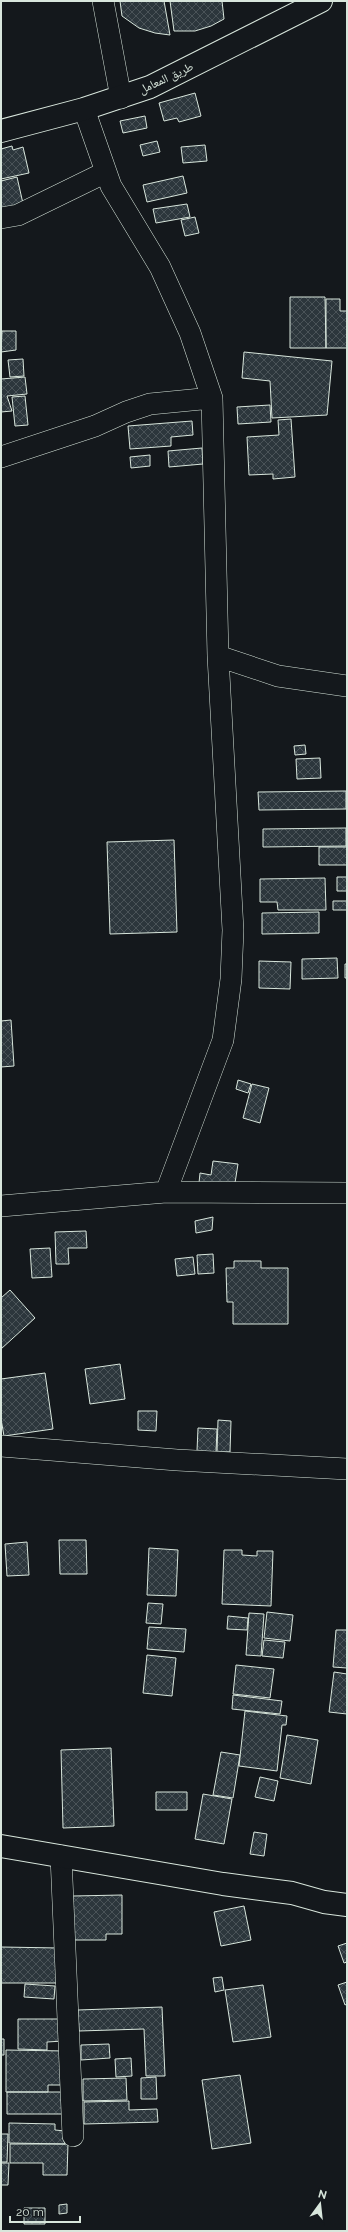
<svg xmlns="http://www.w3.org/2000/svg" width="348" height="2232" font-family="Raleway,'Noto Naskh Arabic',sans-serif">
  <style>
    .building { fill: url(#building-cross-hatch); stroke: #d8e6dc }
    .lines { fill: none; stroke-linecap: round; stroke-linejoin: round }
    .minor-casing { stroke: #d8e6dc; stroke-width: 22 }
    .secondary-casing { stroke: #d8e6dc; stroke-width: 24 }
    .minor { stroke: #14181c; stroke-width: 21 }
    .secondary { stroke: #14181c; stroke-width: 22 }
    .labels { text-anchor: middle; stroke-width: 3; stroke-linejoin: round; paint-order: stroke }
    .street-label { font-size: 12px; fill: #d8e6dc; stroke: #14181c }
  </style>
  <defs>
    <pattern id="building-cross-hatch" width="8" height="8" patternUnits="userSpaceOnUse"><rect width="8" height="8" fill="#2c363c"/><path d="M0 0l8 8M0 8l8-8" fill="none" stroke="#4a5358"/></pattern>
  </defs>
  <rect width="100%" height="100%" fill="#14181c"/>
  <path class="building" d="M120,1H164L170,35L155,33L139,28L122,16Z
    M170,1H222L224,19L211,26L195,31H174Z
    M195,93L201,116L179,122L177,118L164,121L159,103Z
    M145,116L147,128L123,133L120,121Z
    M157,141L160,152L143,156L140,145Z
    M205,145L207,161L183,163L181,147Z
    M12,146L13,150L23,147L29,173L1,179V149Z
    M183,176L187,193L147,202L143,185Z
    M17,177L24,208L1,213V181Z
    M187,204L190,217L156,223L153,209Z
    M195,217L199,233L185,236L181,220Z
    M290,297H325L326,348H290Z
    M326,299H340V311H347V348H326Z
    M2,331H16V350L1,352Z
    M244,352L332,361L327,415L272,418L270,381L242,378Z
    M23,359L24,376L10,377L8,360Z
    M25,377L27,394L7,396L12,411L1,412V379Z
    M25,396L28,425L15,426L12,397Z
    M270,405L271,422L238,424L237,407Z
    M291,419L295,477L273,479V474L249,475L247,437L279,435L278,420Z
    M192,421L193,435L171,437V446L130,449L128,426Z
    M202,448L203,464L169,467L168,451Z
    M150,455V466L131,468L130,457Z
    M305,745L306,754L295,755L294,746Z
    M320,758L321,778L297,779L296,759Z
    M346,791V809L259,810L258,792Z
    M346,828V846L263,847V829Z
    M174,840L177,932L110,934L107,842Z
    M319,847H347V865H319Z
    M337,877H347V891H337Z
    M325,878L326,910H278L277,902H260V879Z
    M333,901H347V910H333Z
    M319,912V933L262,934V913Z
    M337,958L338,978L302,979V959Z
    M259,961L291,962L290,989L259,988Z
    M345,964H347V978H345Z
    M11,1020L14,1066L1,1067V1021Z
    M238,1080L251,1084L248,1093L236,1089Z
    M252,1084L269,1088L260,1123L243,1118Z
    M213,1161L238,1164L235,1183H199L200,1173L211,1175Z
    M213,1217L212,1230L196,1233L195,1221Z
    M86,1231L87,1248H68L69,1264H56L55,1232Z
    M50,1248L52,1277L32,1278L30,1249Z
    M213,1254L214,1273L198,1274L197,1255Z
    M193,1257L195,1274L177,1276L175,1259Z
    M234,1261H261V1268H288V1324H233V1302H227L226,1268H234Z
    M10,1290L35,1318L1,1349V1298Z
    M120,1364L125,1399L90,1404L85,1369Z
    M45,1373L53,1429L4,1436L1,1419V1379Z
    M138,1411H157L156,1431L138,1430Z
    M218,1420L231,1421L230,1452H217Z
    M198,1428L217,1429L216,1452L197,1451Z
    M59,1540H86L87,1574H60Z
    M27,1542L29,1575L7,1576L5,1544Z
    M149,1548L178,1550L176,1596L147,1595Z
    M224,1550H242V1555L257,1556V1551H273L271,1606L222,1604Z
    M148,1603L163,1604L161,1624L146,1623Z
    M267,1612L293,1615L290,1641L264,1638Z
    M249,1613L264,1614L261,1656L246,1655Z
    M228,1616L248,1618L247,1630L227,1629Z
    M149,1627L186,1629L184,1652L147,1649Z
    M336,1630H347V1668L333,1667Z
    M264,1640L285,1642L283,1658L262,1656Z
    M147,1655L176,1658L172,1696L143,1693Z
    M236,1665L274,1669L270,1698L233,1694Z
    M334,1672L347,1674V1714L329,1712Z
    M233,1695L282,1701L280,1714L232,1709Z
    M245,1711L287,1716L286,1725H282L277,1771L239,1766Z
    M287,1735L318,1740L311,1784L280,1778Z
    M111,1748L114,1826L63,1828L61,1750Z
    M221,1752L240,1755L233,1798L213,1795Z
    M260,1777L278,1781L274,1801L255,1797Z
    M156,1792H187V1810H156Z
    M203,1794L232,1799L224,1844L195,1839Z
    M254,1832L267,1834L264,1856L250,1854Z
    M122,1895V1934H106V1940H74L73,1896Z
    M244,1906L251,1940L221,1946L214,1912Z
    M347,1943V1962L344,1963L338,1946Z
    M1,1947L59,1948L58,1983H1Z
    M222,1977L224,1990L215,1992L213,1978Z
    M347,1982V2004L345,2005L338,1985Z
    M25,1984L55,1986L54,1999L24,1997Z
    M263,1985L271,2037L233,2042L225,1990Z
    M162,2007L165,2076H146L144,2029L79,2031L78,2010Z
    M18,2019H62L63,2041L47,2042V2050L18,2049Z
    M1,2039H4V2055H1Z
    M109,2044L110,2058L81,2060V2045Z
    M6,2050L65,2051V2085H48V2092H6Z
    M131,2058L132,2076L116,2077L115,2059Z
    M240,2075L251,2143L212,2149L202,2080Z
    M156,2077L157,2099H141V2078Z
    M126,2078L127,2100L83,2101V2079Z
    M7,2092H65V2114H7Z
    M129,2101V2110L157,2109L158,2122L84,2124V2102Z
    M9,2123L55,2124V2130L65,2131V2144L9,2143Z
    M1,2134H8L7,2162H1Z
    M10,2144H68L67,2175H43V2163H10Z
    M1,2163H9L8,2185H1Z
    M67,2204V2213L59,2214V2205Z
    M24,2208H45V2224H24Z"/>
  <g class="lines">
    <defs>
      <path id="minor" d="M103,1L121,98
        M1,218L18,215L106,172
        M1,457L95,426L126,412L150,404L212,398
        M218,656L278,676L347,686
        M166,1192L347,1193
        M1,1206L166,1192L223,1040L231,979L233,930L218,656L212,398L190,333L160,267L111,186L84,109
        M1,1446L177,1460L347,1469
        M61,1856L73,2136"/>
      <path id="secondary" d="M1,131L84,109L150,87L321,1
        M1,1846L223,1884L292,1893L324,1902L347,1905"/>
    </defs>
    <use href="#minor" class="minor-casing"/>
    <use href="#secondary" class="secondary-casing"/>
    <use href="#minor" class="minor"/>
    <use href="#secondary" class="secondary"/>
  </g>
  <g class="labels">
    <g class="street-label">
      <text transform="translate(166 78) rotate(-25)" y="4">طريق المعامل</text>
    </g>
  </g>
  <rect width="348" height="2232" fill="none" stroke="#d8e6dc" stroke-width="4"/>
  <g transform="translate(320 2204) rotate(15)" stroke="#14181c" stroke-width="3" paint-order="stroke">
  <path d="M0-3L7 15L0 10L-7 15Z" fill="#d8e6dc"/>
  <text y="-6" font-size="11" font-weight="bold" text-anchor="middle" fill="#d8e6dc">N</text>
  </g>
  <path d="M10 2216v6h70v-6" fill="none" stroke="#d8e6dc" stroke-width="2"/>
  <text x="16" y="2216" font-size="12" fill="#d8e6dc" stroke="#14181c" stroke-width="3" paint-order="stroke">20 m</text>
</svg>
